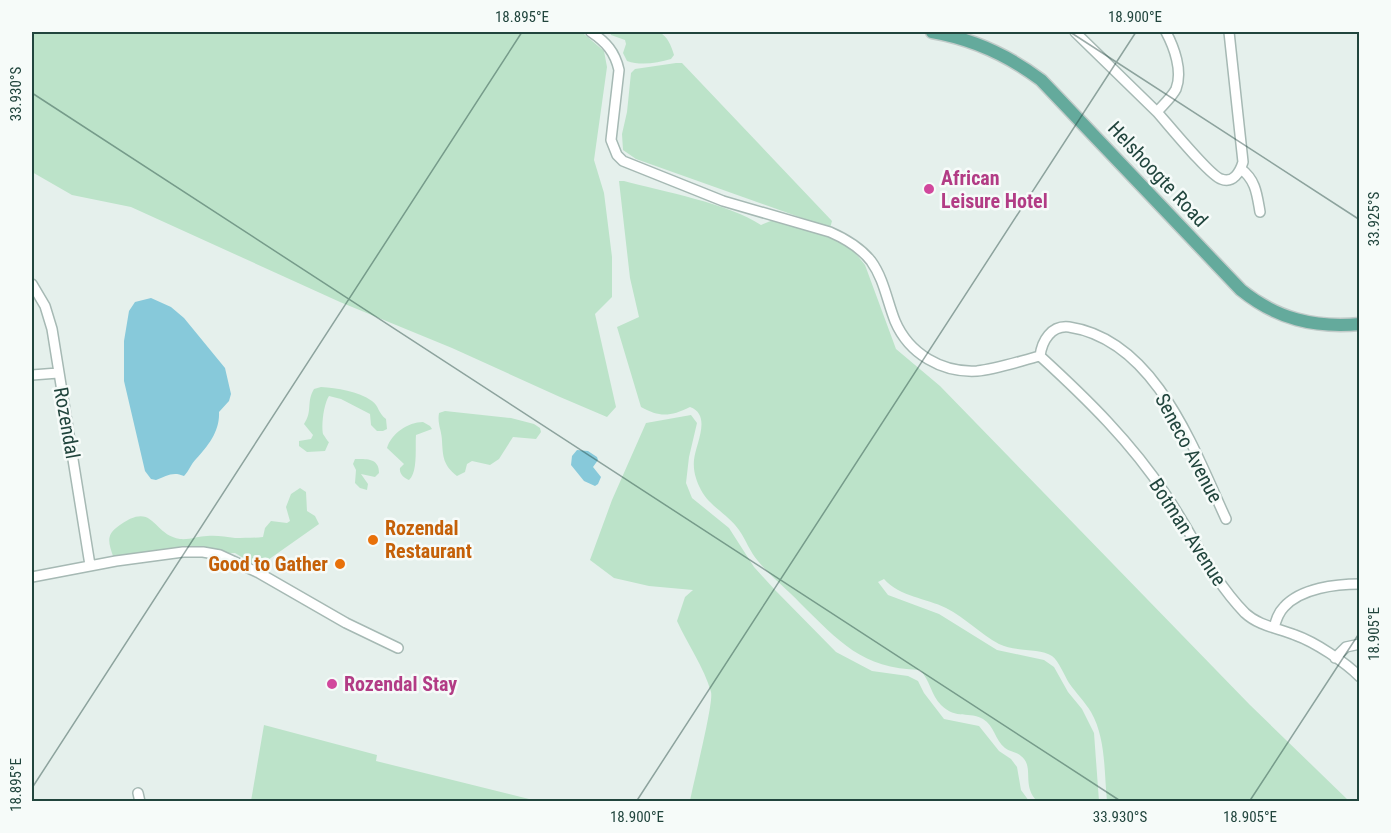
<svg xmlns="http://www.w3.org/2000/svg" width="1391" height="833" font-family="'Roboto Condensed',sans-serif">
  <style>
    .green { fill: #bce3c9 }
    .water { fill: #87c9da }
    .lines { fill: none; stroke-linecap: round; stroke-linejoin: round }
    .minor-casing { stroke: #a6b9b4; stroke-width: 12 }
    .major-casing { stroke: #c1cbc9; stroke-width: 15 }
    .minor { stroke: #fff; stroke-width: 9 }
    .major { stroke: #64aa9c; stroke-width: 12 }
    .ticks { fill: none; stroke: #21453d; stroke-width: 1.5; stroke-opacity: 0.45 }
    .hotel-dot { fill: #d1479c; stroke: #f6fbf9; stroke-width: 2 }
    .food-dot { fill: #e8710a; stroke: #f6fbf9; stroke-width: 2 }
    .labels { text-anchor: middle; stroke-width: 5; stroke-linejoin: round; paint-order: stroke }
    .street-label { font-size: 20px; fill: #21453d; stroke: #f6fbf9 }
    .hotel-label { font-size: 20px; font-weight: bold; fill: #b23c85; stroke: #f6fbf9; text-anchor: start }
    .food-label { font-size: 20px; font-weight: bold; fill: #c56008; stroke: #f6fbf9; text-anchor: start }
    .neatline { fill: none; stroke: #21453d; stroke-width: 2 }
    .ticks-label { font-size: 15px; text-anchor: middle; fill: #21453d }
  </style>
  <rect width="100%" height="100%" fill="#e5f0ec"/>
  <path class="green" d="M32,32H577L584,34L604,51L607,67L594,160L604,193L612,257V297L595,314L616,407L607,417L560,397L452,348L340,302L131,207L72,195L32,172Z
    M610,32H659C668,37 671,45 674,55L671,59C657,63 641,66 627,61L623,53L626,44L625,40L611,35Z
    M676,63H682L832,221L830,228L636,159L623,150L622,134L627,112L631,73L635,69Z
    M619,181H624C662,191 730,204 761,225L773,220L819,232L849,245L865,265L896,349L940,386L1250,705L1349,801H1107C1104,772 1106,738 1091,712C1085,702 1076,693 1069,683C1064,675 1059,661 1052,656C1040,648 1015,652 999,644C980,634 966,618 946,608C926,598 900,597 884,579L878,582L888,595L939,614L997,650L1044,660L1054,667L1068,692L1082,709L1094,733L1099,801H1037C1021,785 1035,767 1021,756C1017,752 1010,752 1005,748C995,740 994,725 983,719C970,711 956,720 941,705C931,695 930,680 920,670C861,668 840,642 800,603C787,589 770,576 758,561C750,552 746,540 739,530C729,515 709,506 701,490C696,480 693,471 694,460C696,443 712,415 690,407C670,417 659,417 641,407L617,327L639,317L630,278Z
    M321,387C337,388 358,391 372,401C379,406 378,413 386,419L387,429L383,431H377L371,425L370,414L341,399L329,396C324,403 321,425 323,434C324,435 328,442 329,442L325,451L307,452L299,446V441L311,439L313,435L304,424C313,411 306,402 314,389Z
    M445,411L511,418L534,424L540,428L541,432L536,439L513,437L499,459L490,465L472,461L467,464L465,472L457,476C443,465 443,457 442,441C442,431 437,424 439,413Z
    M691,415L697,423L689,457L686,483L692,498L729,528L754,567L775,590L836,652L872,671L908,676L918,681L924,693L944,719L979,726L999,751L1011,759L1017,767L1021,790L1029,801H690C693,784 714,703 711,692C704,667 688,645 677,621L685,597L693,590L649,586L614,578L590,560L612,500L646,423Z
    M423,422L430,426L432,429L416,435C415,448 418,472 409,480C404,478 399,474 400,468L404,464L387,448C391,434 408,422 423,422Z
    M355,459C367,459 379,458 379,473L375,477L361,474L368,484L367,490L360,488L355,483L356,470L353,464Z
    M300,488L306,492L307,511L315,516L319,524L258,567L235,553L120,557L113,556C109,544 106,536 116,528C155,498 151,535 180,539C189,540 199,536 207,536C217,535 226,537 235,538C244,538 254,538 263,537L265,528L271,521L287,523L290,521L286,507L291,494Z
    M264,725L377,755L376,761L537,801H251Z"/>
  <path class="water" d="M151,298L171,307L184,318L225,368L231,394L229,401L219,412C220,431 208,446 196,459C191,464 189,471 184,476C173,471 166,476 156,480L151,479L145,471L124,381V341L129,311L135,302Z
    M577,450L588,451L597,457L598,460L593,467L601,477L598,484L595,486L584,481L571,465L572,456Z"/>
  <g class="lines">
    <defs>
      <path id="minor" d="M591,32C606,42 615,52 619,70L611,140L617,155L623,161L723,201L830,232C846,239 860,247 871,261C884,279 887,301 895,321C909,354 942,373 977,371C997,369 1020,361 1040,356
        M1075,32L1157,112C1163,105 1172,97 1176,89C1183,71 1174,47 1166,32
        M1157,112C1167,123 1210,176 1221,179C1233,184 1240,172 1243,162L1229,32
        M1241,169C1256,180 1257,195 1260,212
        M32,284L45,306L52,329L90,565
        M1040,356C1087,399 1131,442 1166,495C1193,535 1211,578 1245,613C1259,626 1278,628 1295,635C1315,642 1345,662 1360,677
        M1040,356C1042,341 1051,325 1069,327C1156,340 1194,450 1226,519
        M32,375L58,373
        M32,577L116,561L183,552H203L220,555L259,573L346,623L398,648
        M1274,628C1276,620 1278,613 1284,607C1301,588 1336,584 1360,584
        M1335,658L1346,647L1360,644
        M138,793L140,802"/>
      <path id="major" d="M932,32C973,39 1008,55 1041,80L1241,290C1277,319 1314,328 1360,324"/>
    </defs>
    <use href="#minor" class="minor-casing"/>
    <use href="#major" class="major-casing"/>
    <use href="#minor" class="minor"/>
    <use href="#major" class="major"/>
  </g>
  <path class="ticks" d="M1070,32L1360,220M32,93L1122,802M32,788L522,32M636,802L1136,32M1249,802L1360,632"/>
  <g class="hotel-dot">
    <circle cx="929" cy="189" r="6"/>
    <circle cx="332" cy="684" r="6"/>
  </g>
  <g class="food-dot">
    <circle cx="373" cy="540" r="6"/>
    <circle cx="340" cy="564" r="6"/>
  </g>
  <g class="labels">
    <g class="street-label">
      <text transform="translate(1158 174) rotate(47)" y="7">Helshoogte Road</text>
      <text transform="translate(67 423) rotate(80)" y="7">Rozendal</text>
      <text transform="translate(1189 448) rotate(62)" y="7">Seneco Avenue</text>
      <text transform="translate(1188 532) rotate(57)" y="7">Botman Avenue</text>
    </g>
    <g class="hotel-label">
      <text x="941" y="185">African<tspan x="941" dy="23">Leisure Hotel</tspan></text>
      <text x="344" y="691">Rozendal Stay</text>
    </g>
    <g class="food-label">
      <text x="385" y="535">Rozendal<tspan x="385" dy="23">Restaurant</tspan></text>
      <text x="328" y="571" text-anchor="end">Good to Gather</text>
    </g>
  </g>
  <rect width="1391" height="833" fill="none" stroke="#f6fbf9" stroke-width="66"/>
  <rect x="33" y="33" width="1325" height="767" class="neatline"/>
  <g class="ticks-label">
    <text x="522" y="22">18.895°E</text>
    <text x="1135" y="22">18.900°E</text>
    <text transform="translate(16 94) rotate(-90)" y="5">33.930°S</text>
    <text transform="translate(1374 219) rotate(-90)" y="5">33.925°S</text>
    <text transform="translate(1374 634) rotate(-90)" y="5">18.905°E</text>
    <text transform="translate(16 785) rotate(-90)" y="5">18.895°E</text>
    <text x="637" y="822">18.900°E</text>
    <text x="1120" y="822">33.930°S</text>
    <text x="1250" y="822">18.905°E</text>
  </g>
</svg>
